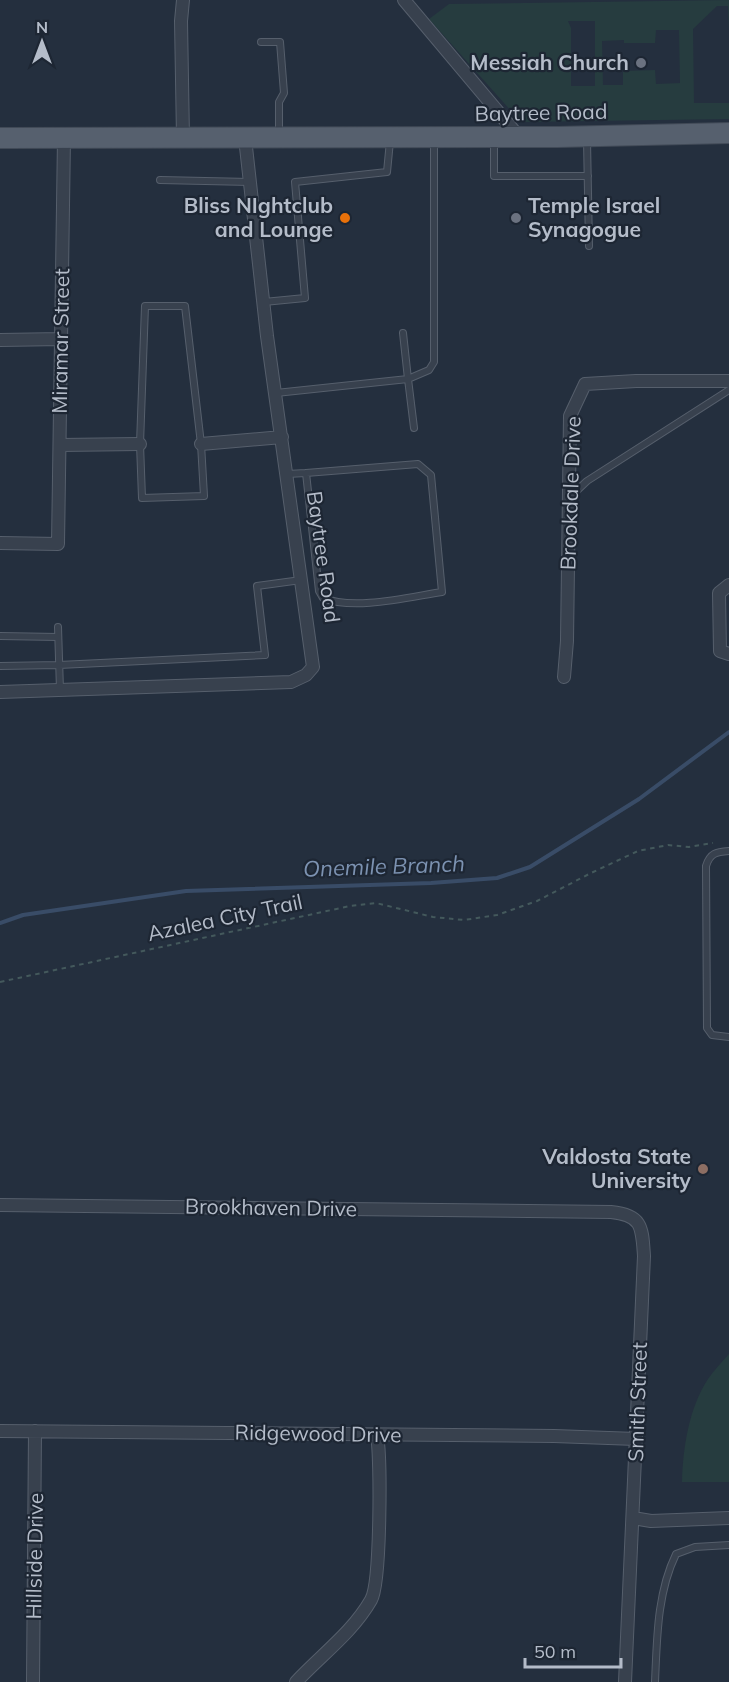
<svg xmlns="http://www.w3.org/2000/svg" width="729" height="1682" font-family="Mulish,sans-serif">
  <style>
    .green { fill: #263c3f; fill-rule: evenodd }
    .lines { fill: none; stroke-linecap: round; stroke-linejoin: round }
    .stream { stroke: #394c67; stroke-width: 4 }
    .lane-casing { stroke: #565f6c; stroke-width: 8 }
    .street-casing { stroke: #565f6c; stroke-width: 14 }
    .primary-casing { stroke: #414a57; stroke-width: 22 }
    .path { stroke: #44595c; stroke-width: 2; stroke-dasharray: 4.5 4.5; stroke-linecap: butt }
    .lane { stroke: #38414e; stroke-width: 6 }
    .street { stroke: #38414e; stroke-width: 12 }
    .primary { stroke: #56606e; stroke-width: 20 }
    .worship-dot { fill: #6b7280; stroke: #1d2633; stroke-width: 2 }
    .food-dot { fill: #e8710a; stroke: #1d2633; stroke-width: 2 }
    .education-dot { fill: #8d6e63; stroke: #1d2633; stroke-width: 2 }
    .labels { text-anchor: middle; stroke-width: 4.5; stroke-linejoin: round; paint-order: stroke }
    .poi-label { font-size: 21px; font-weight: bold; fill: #b4bcc9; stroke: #1d2633; text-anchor: end }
    .street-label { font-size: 21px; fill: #b4bcc9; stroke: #1d2633 }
    .water-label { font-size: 22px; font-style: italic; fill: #7c92b1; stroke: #1d2633 }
  </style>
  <rect width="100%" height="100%" fill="#242f3e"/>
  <path class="green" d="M729,0V30L728,6H717L693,29L694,103H729V119L521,122L429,19L449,4ZM568,21H595V86H571V28ZM656,30H679L680,83L656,84L655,70L623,71V85H603L602,41L624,40V43H655Z
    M729,1354V1482H682C683,1447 689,1408 708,1379C714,1370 722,1362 729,1354Z"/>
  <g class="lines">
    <path class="stream" d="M0,923L23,915L186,891L431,883L497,878L530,867L639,799L729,732"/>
    <defs>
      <path id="lane" d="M261,42H280L284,93L279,102V135
        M587,140L589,246
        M494,141V176H588
        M160,180L250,182
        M264,302L305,298L295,182L387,172L390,141
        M145,306H185L201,444L204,496L142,498L140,444Z
        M276,393L408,379L403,333
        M414,428L408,379L429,370L434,362V140
        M287,474L306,473L319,591L323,598C354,611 409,597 442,592L431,475L418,464L306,473
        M569,498L587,481L729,390
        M58,627L60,690
        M0,636L58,637
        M0,666L59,665L265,655L257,586L301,580
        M729,851C716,852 710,853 706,866L707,1028L712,1035L729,1037
        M655,1682C657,1639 657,1593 676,1554L695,1547L729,1545"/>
      <path id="street" d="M404,0L520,138
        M183,138L181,21L183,0
        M0,340L62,339
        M201,444L282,437
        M60,445L140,444
        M0,543L58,544L64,138
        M729,585L719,593L720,651L729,654
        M564,677L567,641L570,416L585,384L636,381H729
        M0,692L291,682L306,675L313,667L267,336L245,138
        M0,1205L611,1212C643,1215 642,1228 644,1256L625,1682
        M0,1431L554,1436L636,1439
        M633,1518L651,1521L729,1518
        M33,1682L35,1431
        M296,1682C321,1655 352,1633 371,1600C381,1583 381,1458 377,1435"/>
      <path id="primary" d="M0,138L558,137L729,133"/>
    </defs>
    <use href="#lane" class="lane-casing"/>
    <use href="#street" class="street-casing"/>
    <use href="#primary" class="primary-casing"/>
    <path class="path" d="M0,982L350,906L376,903L433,917L464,920L497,915L537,901L591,873L638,851L668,845L689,847L713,843"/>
    <use href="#lane" class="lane"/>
    <use href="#street" class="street"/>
    <use href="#primary" class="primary"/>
  </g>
  <g class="worship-dot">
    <circle cx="641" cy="63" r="6"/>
    <circle cx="516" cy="218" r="6"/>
  </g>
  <circle class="food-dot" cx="345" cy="218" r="6"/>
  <circle class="education-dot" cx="703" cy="1169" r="6"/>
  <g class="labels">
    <g class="poi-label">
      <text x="629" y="70">Messiah Church</text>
      <text x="333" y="213">Bliss NIghtclub<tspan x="333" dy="24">and Lounge</tspan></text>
      <text x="528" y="213" text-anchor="start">Temple Israel<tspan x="528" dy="24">Synagogue</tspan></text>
      <text x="691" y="1164">Valdosta State<tspan x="691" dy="24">University</tspan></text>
    </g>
    <g class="street-label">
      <text transform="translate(541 113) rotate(-1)" y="7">Baytree Road</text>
      <text transform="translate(61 341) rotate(-89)" y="7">Miramar Street</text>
      <text transform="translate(571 493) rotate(-88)" y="7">Brookdale Drive</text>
      <text transform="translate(323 557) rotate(82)" y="7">Baytree Road</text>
      <text transform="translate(225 918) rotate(-12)" y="7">Azalea City Trail</text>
      <text transform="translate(271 1208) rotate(1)" y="7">Brookhaven Drive</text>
      <text transform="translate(638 1402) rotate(-88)" y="7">Smith Street</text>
      <text transform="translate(318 1434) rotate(1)" y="7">Ridgewood Drive</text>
      <text transform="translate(35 1556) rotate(-89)" y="7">Hillside Drive</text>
    </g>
    <g class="water-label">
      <text transform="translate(384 866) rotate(-2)" y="8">Onemile Branch</text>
    </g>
  </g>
  <g transform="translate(42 42)" stroke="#1d2633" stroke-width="4.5" paint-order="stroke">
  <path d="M0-4.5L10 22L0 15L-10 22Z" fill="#b4bcc9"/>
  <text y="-9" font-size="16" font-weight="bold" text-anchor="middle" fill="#b4bcc9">N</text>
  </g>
  <path d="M525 1658v9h96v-9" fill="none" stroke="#b4bcc9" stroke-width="3"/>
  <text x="534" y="1658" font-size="18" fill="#b4bcc9" stroke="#1d2633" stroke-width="4.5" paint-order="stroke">50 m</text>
</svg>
